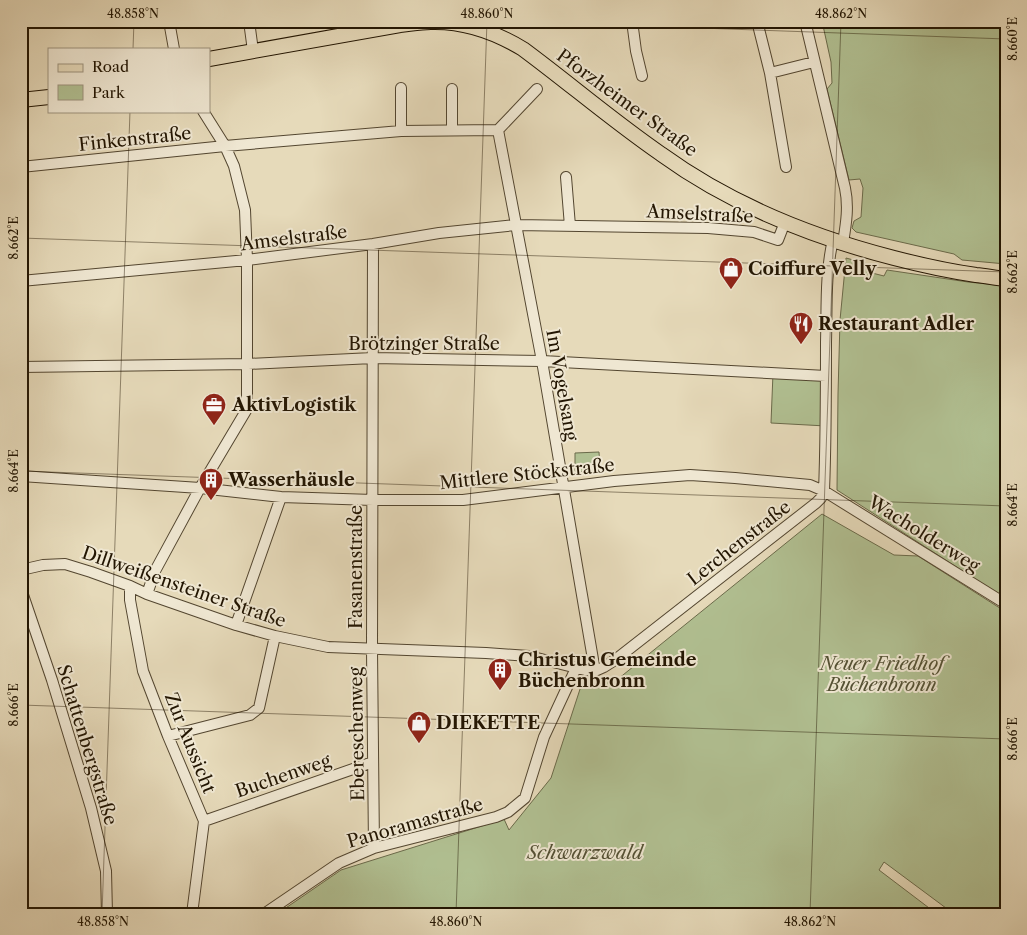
<svg xmlns="http://www.w3.org/2000/svg" width="1027" height="935" font-family="'Libre Caslon Text',serif">
  <style>
    .green { fill: #b1c092; stroke: #6a6a4a }
    .lines { fill: none; stroke-linecap: round; stroke-linejoin: round }
    .minor-casing { stroke: #534630; stroke-width: 12 }
    .major-casing { stroke: #221502; stroke-width: 16 }
    .minor { stroke: #efe7d2; stroke-width: 10 }
    .major { stroke: #e6daba; stroke-width: 14 }
    .ticks { fill: none; stroke: #221502; stroke-width: 1; stroke-opacity: 0.45 }
    .labels { text-anchor: middle; stroke-width: 4; stroke-linejoin: round; paint-order: stroke }
    .street-label { font-size: 18px; fill: #221502; stroke: #efe7d2 }
    .poi-label { font-size: 18px; font-weight: bold; fill: #221502; stroke: #efe7d2; text-anchor: start }
    .park-label { font-size: 18px; font-style: italic; fill: #545134; stroke: #efe7d2 }
    .neatline { fill: none; stroke: #221502; stroke-width: 2 }
    .ticks-label { font-size: 12px; text-anchor: middle; fill: #221502 }
  </style>
  <rect width="100%" height="100%" fill="#e6daba"/>
  <filter id="stains"><feTurbulence type="fractalNoise" baseFrequency=".004" numOctaves="4"/><feColorMatrix values="0 0 0 0 .2 0 0 0 0 .09 0 0 0 0 .02 0 0 0 .5 -.17"/></filter>
  <radialGradient id="worn" r=".72"><stop offset=".6" stop-color="#630" stop-opacity="0"/><stop offset="1" stop-color="#630" stop-opacity=".3"/></radialGradient>
  <path class="green" d="M822,21H1006V264L962,260L954,254L856,232L852,228L854,221L861,217L863,188L860,179L849,180L827,89L832,83L831,62Z
    M846,258L868,264V272L884,276L887,270L968,282L1006,286V599L837,490L838,394L840,320Z
    M773,373L826,376V426L771,423Z
    M599,452L600,470L575,472V453Z
    M822,514L894,555L918,556L1006,612V914H954L884,862L879,870L937,914H277L341,870L504,819L509,830L551,778L583,680L618,679Z"/>
  <g class="lines">
    <defs>
      <path id="minor" d="M169,21L174,49
        M249,21L253,51
        M632,21L636,51L642,76
        M757,21L770,73
        M805,21L845,188C849,207 846,224 843,243
        M452,130V89
        M498,130L542,361L595,671
        M401,131V88
        M21,167L225,146L401,131L498,130L537,89
        M786,167L770,73L814,62
        M566,177L570,226
        M373,244L372,650L374,848
        M21,281L247,260L373,244L439,233L516,225L708,228L754,232L778,240L785,222
        M21,367L248,364L373,358L542,361L826,376
        M21,476L200,488L281,497L373,500H463L614,481L690,475L735,478L810,485L824,491L1006,604
        M21,570L43,565L65,564L91,572L130,586L147,594L236,625L275,636L328,647L486,653L529,656L585,670L595,671L604,667L615,660L816,503L821,498L824,491C826,441 826,392 826,342C827,308 825,273 833,240
        M130,586V600L143,671L168,736L204,821L192,914
        M21,589L52,680L91,808L106,871L107,914
        M147,594L155,571L200,488L247,409V260L245,210L234,166L225,146L203,111
        M236,625L281,497
        M168,736L250,715L259,708L275,636
        M204,821L373,762
        M264,914L339,863L374,848L496,817L508,812L525,798L544,737L576,668"/>
      <path id="major" d="M209,59L400,25C410,24 421,22 431,22C464,21 495,32 523,49C569,83 613,121 661,154C730,204 812,237 894,258C921,265 948,271 976,275C986,276 996,278 1006,279
        M21,100L49,97"/>
    </defs>
    <use href="#minor" class="minor-casing"/>
    <use href="#major" class="major-casing"/>
    <use href="#minor" class="minor"/>
    <use href="#major" class="major"/>
  </g>
  <path class="ticks" d="M505,21L1006,39M133,49L134,21M21,238L1006,272M21,471L1006,506M21,705L1006,739M102,914L130,111M456,914L487,21M810,914L841,21"/>
  <defs>
    <symbol id="shop-pin" viewBox="-11 -11 22 30"><path d="M0 17L-7.5 6A9.5 9.5 0 1 1 7.5 6Z" fill="#8f2418" stroke="#efe7d2"/><path d="M-5-2.5h2.3a2.7 3.5 0 0 1 5.4 0H5L5.5 6h-11ZM-1.5-2.5h3a1.5 2.3 0 0 0-3 0Z" fill="#fff"/></symbol>
    <symbol id="restaurant-pin" viewBox="-11 -11 22 30"><path d="M0 17L-7.5 6A9.5 9.5 0 1 1 7.5 6Z" fill="#8f2418" stroke="#efe7d2"/><path d="M-5-6h1v4h1v-4h1v4h1v-4h1v5L-1.5 .5V6h-2V.5L-5-1ZM5-6V6H3V1.5H1.5Q1.5-4 5-6Z" fill="#fff"/></symbol>
    <symbol id="office-pin" viewBox="-11 -11 22 30"><path d="M0 17L-7.5 6A9.5 9.5 0 1 1 7.5 6Z" fill="#8f2418" stroke="#efe7d2"/><path d="M-6-3h4V-5.5h4V-3h4V5H-6ZM-1-4.5V-3h2v-1.5ZM-6 0V1H6V0Z" fill="#fff"/></symbol>
    <symbol id="building-pin" viewBox="-11 -11 22 30"><path d="M0 17L-7.5 6A9.5 9.5 0 1 1 7.5 6Z" fill="#8f2418" stroke="#efe7d2"/><path d="M-4-6H4V6H1V3H-1V6H-4ZM-2.5-4.3h1.7v1.8h-1.7ZM.8-4.3h1.7v1.8H.8ZM-2.5-1h1.7V.8h-1.7ZM.8-1h1.7V.8H.8Z" fill="#fff"/></symbol>
  </defs>
  <g fill-rule="evenodd">
    <use href="#shop-pin" x="717" y="255" width="28" height="38"/>
    <use href="#restaurant-pin" x="787" y="310" width="28" height="38"/>
    <use href="#office-pin" x="200" y="391" width="28" height="38"/>
    <use href="#building-pin" x="197" y="466" width="28" height="38"/>
    <use href="#building-pin" x="486" y="656" width="28" height="38"/>
    <use href="#shop-pin" x="405" y="709" width="28" height="38"/>
  </g>
  <g class="labels">
    <g class="street-label">
      <text transform="translate(627 103) rotate(36)" y="6">Pforzheimer Straße</text>
      <text transform="translate(135 139) rotate(-6)" y="6">Finkenstraße</text>
      <text transform="translate(700 214) rotate(3)" y="6">Amselstraße</text>
      <text transform="translate(294 238) rotate(-7)" y="6">Amselstraße</text>
      <text x="424" y="350">Brötzinger Straße</text>
      <text transform="translate(562 385) rotate(80)" y="6">Im Vogelsang</text>
      <text transform="translate(527 474) rotate(-6)" y="6">Mittlere Stöckstraße</text>
      <text transform="translate(924 534) rotate(32)" y="6">Wacholderweg</text>
      <text transform="translate(739 543) rotate(-38)" y="6">Lerchenstraße</text>
      <text transform="translate(356 567) rotate(-90)" y="6">Fasanenstraße</text>
      <text transform="translate(184 587) rotate(19)" y="6">Dillweißensteiner Straße</text>
      <text transform="translate(357 734) rotate(-91)" y="6">Ebereschenweg</text>
      <text transform="translate(190 743) rotate(68)" y="6">Zur Aussicht</text>
      <text transform="translate(87 745) rotate(73)" y="6">Schattenbergstraße</text>
      <text transform="translate(283 776) rotate(-19)" y="6">Buchenweg</text>
      <text transform="translate(415 823) rotate(-16)" y="6">Panoramastraße</text>
    </g>
    <g class="poi-label">
      <text x="748" y="275">Coiffure Velly</text>
      <text x="818" y="330">Restaurant Adler</text>
      <text x="232" y="411">AktivLogistik</text>
      <text x="228" y="486">Wasserhäusle</text>
      <text x="518" y="666">Christus Gemeinde<tspan x="518" dy="21">Büchenbronn</tspan></text>
      <text x="436" y="729">DIEKETTE</text>
    </g>
    <g class="park-label">
      <text x="882" y="670">Neuer Friedhof<tspan x="882" dy="21">Büchenbronn</tspan></text>
      <text x="585" y="859">Schwarzwald</text>
    </g>
  </g>
  <rect width="1027" height="935" fill="none" stroke="#e6daba" stroke-width="55"/>
  <rect x="48" y="48" width="162" height="65" fill="#efe7d2" stroke="#9d937f"/>
  <rect x="58" y="64" width="25" height="8" fill="#e6daba" stroke="#9d937f"/>
  <text x="92" y="72" font-size="15" fill="#221502">Road</text>
  <rect x="58" y="85" width="25" height="15" fill="#b1c092" stroke="#9d937f"/>
  <text x="92" y="98" font-size="15" fill="#221502">Park</text>
  <rect x="28" y="28" width="972" height="880" class="neatline"/>
  <g class="ticks-label">
    <text x="133" y="18">48.858°N</text>
    <text x="487" y="18">48.860°N</text>
    <text x="841" y="18">48.862°N</text>
    <text transform="translate(1013 39) rotate(-90)" y="4">8.660°E</text>
    <text transform="translate(14 238) rotate(-90)" y="4">8.662°E</text>
    <text transform="translate(1013 272) rotate(-90)" y="4">8.662°E</text>
    <text transform="translate(14 471) rotate(-90)" y="4">8.664°E</text>
    <text transform="translate(1013 505) rotate(-90)" y="4">8.664°E</text>
    <text transform="translate(14 705) rotate(-90)" y="4">8.666°E</text>
    <text transform="translate(1013 739) rotate(-90)" y="4">8.666°E</text>
    <text x="103" y="926">48.858°N</text>
    <text x="456" y="926">48.860°N</text>
    <text x="810" y="926">48.862°N</text>
  </g>
  <rect width="100%" height="100%" filter="url(#stains)"/>
  <rect width="100%" height="100%" fill="url(#worn)"/>
</svg>
